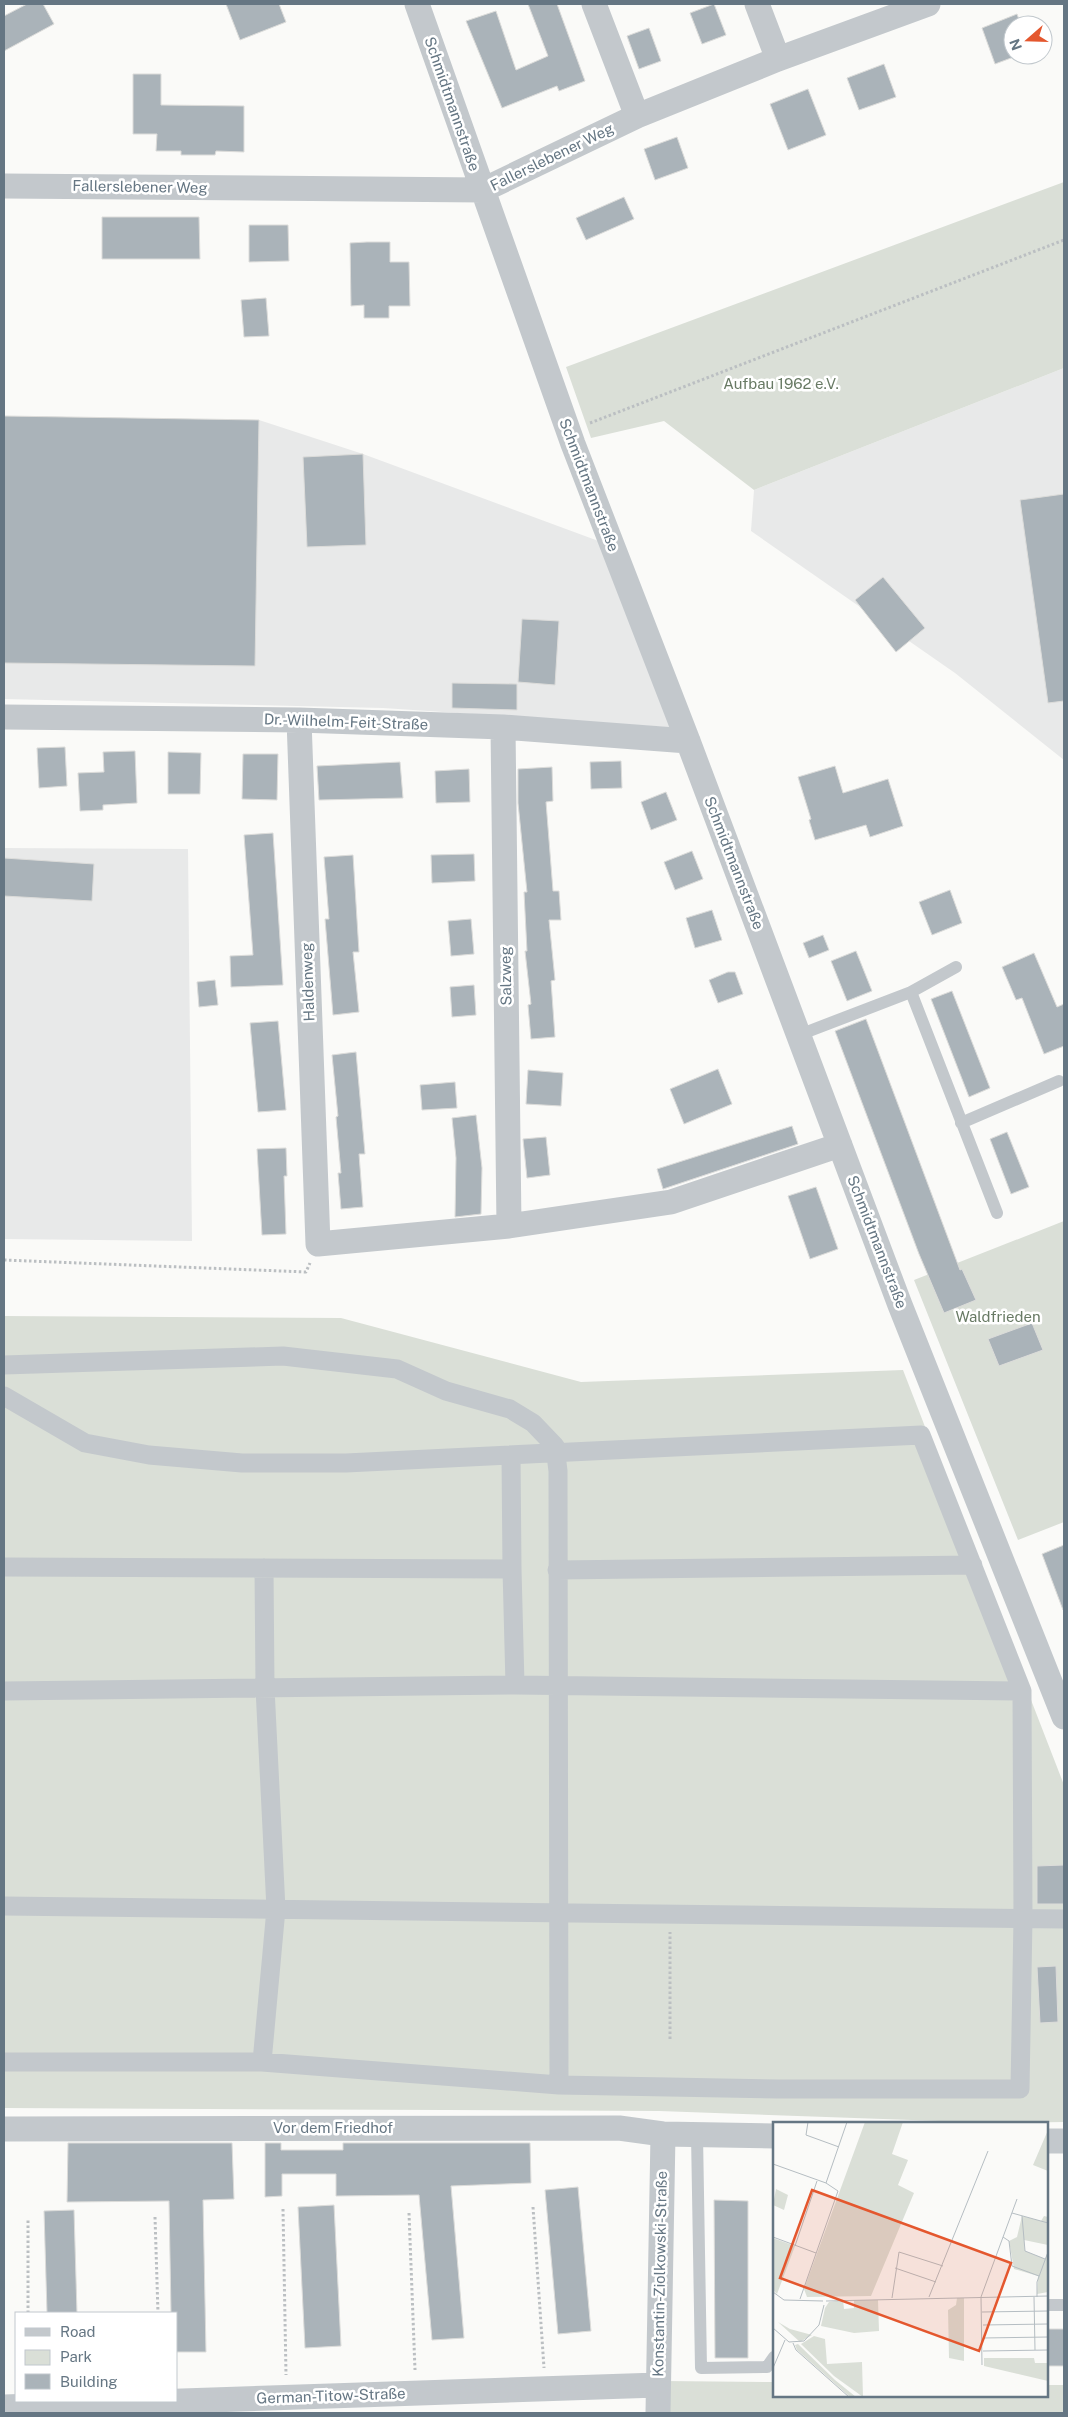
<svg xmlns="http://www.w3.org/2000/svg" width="1068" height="2417" font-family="'Public Sans',sans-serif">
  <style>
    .built { fill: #e8e9e9 }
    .green { fill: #dadfd7 }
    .building { fill: #aab3b9; stroke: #dcdcda }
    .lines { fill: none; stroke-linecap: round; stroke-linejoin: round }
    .path { stroke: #bbbfc2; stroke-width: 3; stroke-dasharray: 2.5 2.5; stroke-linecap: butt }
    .service { stroke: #c3c8cc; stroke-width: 12 }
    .pedestrian { stroke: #c3c8cc; stroke-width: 19 }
    .minor { stroke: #c3c8cc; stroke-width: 25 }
    .labels { text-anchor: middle; stroke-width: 5; stroke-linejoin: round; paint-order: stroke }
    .street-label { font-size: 15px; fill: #657683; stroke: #fff }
    .park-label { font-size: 15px; fill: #687a64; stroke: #fff }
    .inset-road { fill: none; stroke: #b5bdc2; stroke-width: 1 }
    .view { fill: #e4572e; fill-opacity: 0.15; stroke: #e4572e; stroke-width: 2.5 }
    .inset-edge { fill: none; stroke: #657683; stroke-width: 2.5 }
  </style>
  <rect width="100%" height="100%" fill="#fafaf8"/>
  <path class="built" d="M1064,368V760L955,673L751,531L754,490Z
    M4,416L259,420L363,454L612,546L694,729L383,708L4,699Z
    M4,848L188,849L192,1241L4,1239Z"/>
  <path class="green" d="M1064,182V368L754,490L664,421L591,438L566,367Z
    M1064,1221V1522L1018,1540L914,1280Z
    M4,1316L341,1318L581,1382L903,1370L1064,1785V2122L997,2123L659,2111L4,2108Z
    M663,2381L774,2382V2396H1047V2385H1064V2413H663Z"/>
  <path class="building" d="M27,4H43L54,24L4,51V16Z
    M226,4H279L286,22L240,40Z
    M528,4H557L585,81L559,91L557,86L502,108L466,21L496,11L516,70L548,56Z
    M714,4L726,35L702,44L690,13Z
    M1017,14L1021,25H1013V55H1019L995,64L982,28Z
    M649,28L661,61L639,69L627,36Z
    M884,64L896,97L859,110L847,78Z
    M133,74H161V105L244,106V152L216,151L215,155H181V151H156L157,134H133Z
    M808,89L826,135L788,150L770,104Z
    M677,137L688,168L655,180L644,149Z
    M624,197L634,219L586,240L576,218Z
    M102,217H199L200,259H102Z
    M249,225H288L289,261L249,262Z
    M367,242H390V262H409L410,306H389V318H364V305L351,306L350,243Z
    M266,298L269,336L244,337L241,300Z
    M4,416L259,420L255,666L4,663Z
    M363,454L366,545L307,547L303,457Z
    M1064,494V701L1048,703L1020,500Z
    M883,577L925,628L896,652L855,600Z
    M522,619L559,621L555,685L518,682Z
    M452,683L517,684V710L452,708Z
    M65,747L67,786L39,788L37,748Z
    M135,751L137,803L103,805V810L80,811L78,773L104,772L103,752Z
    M168,752L201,753L200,794H168Z
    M243,754H278L277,800L242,799Z
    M621,761L622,788L591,789L590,762Z
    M400,762L403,798L319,800L317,766Z
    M835,766L843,793L888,779L903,826L870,837L866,825L815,840L809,820L811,819L798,777Z
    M552,767L553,801L546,802L553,891H559L561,920H549L555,980L551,981L555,1037L531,1039L528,1005L531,1004L525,951H527L524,892H527L518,803V769Z
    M469,769L470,802L436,803L435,771Z
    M666,792L677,820L651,830L641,802Z
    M273,833L283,985L231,987L230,956L253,955L244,835Z
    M692,851L703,879L675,890L664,862Z
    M474,854L475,881L432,883L431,855Z
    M353,855L359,952H353L359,1012L333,1015L325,919H329L324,857Z
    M4,858L94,864L92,901L4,896Z
    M950,890L962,923L932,935L919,902Z
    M712,910L722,940L695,948L686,918Z
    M471,919L474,954L451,956L448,921Z
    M823,935L829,950L809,958L803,943Z
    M856,951L872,991L847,1001L831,961Z
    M1034,953L1057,1007L1064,1004V1046L1044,1054L1022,998L1016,1000L1002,967Z
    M728,972H735L743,994L718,1003L709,980Z
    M215,980L218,1005L199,1007L197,982Z
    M474,985L476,1015L452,1017L450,987Z
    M952,991L990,1088L969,1097L931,999Z
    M866,1019L960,1270L962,1269L976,1300L944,1313L919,1254L835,1031Z
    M278,1021L286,1110L258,1112L250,1023Z
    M356,1052L365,1154H359L363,1207L341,1209L338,1173H341L336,1117L338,1116L332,1055Z
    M718,1069L732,1104L684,1124L670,1089Z
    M528,1070L563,1073L561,1106L526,1104Z
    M455,1082L457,1108L422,1110L420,1085Z
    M476,1115L482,1168L481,1214L455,1217L456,1158L452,1118Z
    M792,1126L798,1144L663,1189L657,1169Z
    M1007,1132L1029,1187L1011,1194L990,1139Z
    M546,1137L550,1175L527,1178L523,1139Z
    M286,1148L287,1176H284L286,1234L262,1235L257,1149Z
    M816,1187L838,1249L810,1259L788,1196Z
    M1032,1323L1043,1350L999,1366L988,1339Z
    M1064,1545V1609L1063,1610L1042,1554Z
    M1064,1865V1904H1037V1866Z
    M1056,1966L1058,2022L1040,2023L1037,1967Z
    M68,2143H232L234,2199L203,2200L206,2352H176V2313H171L169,2201L67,2202Z
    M265,2143H281V2150H343V2143H530L531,2183L451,2186L464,2338L432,2340L419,2195L336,2196V2174H282V2196L265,2197Z
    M578,2187L591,2331L558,2334L545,2190Z
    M714,2200L748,2201V2358H715Z
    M334,2205L341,2346L305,2348L298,2207Z
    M74,2210L77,2313H47L44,2211Z
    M1047,2329H1064V2366H1047Z"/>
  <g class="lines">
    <path class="path" d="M590,423L1064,240
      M4,1260L306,1272L310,1263
      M670,2039V1932
      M533,2207L544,2368
      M283,2209L286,2375
      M409,2213L415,2370
      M155,2217L158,2313
      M28,2313V2219"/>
    <path class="service" d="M911,992L956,967
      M799,1035L911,992L997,1213
      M961,1123L1059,1081
      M697,2135L701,2368L767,2367L774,2357
      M1047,2305H1064"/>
    <path class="pedestrian" d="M4,1365L283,1356L397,1369L446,1391L510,1409L533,1423L555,1446L558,1471L559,2085
      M4,1396L85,1443L149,1455L242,1463H346L921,1435L1022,1691
      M4,1567L512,1569L511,1455
      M557,1570L973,1565
      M4,1691L515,1685
      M4,1906L1064,1919
      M4,2062H262L559,2085L778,2089H1020L1023,1918L1022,1691L515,1685L512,1569
      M262,2062L276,1909L265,1688L264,1568"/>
    <path class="minor" d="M417,4L573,444L688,741L900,1305L1064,1717
      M594,4L637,116
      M757,4L778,59
      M4,186L483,190L637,116L778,59L928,4
      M4,717L299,720L503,727L688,741
      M299,720L318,1244L509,1226L671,1202L840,1145
      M503,727L509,1226
      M4,2129L619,2128L663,2134L774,2136
      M1047,2141H1064
      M4,2407L658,2385
      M658,2413L663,2134"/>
  </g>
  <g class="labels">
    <g class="street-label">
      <text transform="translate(452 104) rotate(71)" y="5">Schmidtmannstraße</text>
      <text transform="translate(552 157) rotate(-26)" y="5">Fallerslebener Weg</text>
      <text transform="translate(140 187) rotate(1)" y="5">Fallerslebener Weg</text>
      <text transform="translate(589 485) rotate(69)" y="5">Schmidtmannstraße</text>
      <text transform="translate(346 722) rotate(2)" y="5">Dr.-Wilhelm-Feit-Straße</text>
      <text transform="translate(734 863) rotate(69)" y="5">Schmidtmannstraße</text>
      <text transform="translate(506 976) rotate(-91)" y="5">Salzweg</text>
      <text transform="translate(308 982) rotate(-92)" y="5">Haldenweg</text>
      <text transform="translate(877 1242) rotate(69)" y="5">Schmidtmannstraße</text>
      <text x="333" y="2133">Vor dem Friedhof</text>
      <text transform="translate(660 2274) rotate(-89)" y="5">Konstantin-Ziolkowski-Straße</text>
      <text transform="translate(331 2396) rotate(-2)" y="5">German-Titow-Straße</text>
    </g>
    <g class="park-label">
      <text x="781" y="389">Aufbau 1962 e.V.</text>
      <text x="998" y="1322">Waldfrieden</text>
    </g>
  </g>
  <g transform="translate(773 2122)">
    <rect width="275" height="275" fill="#fafaf8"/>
    <path d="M92,0H130L119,32L135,38L125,63L141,71L98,174L34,175L31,167ZM275,8V49L260,43ZM3,67L15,73L11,88L0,83ZM249,94L268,99L271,94L275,95V123L251,118L252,129L272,137L275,130V170L264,172L265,154L241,147L236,119L244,115ZM0,116L22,124L4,172L0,168ZM184,176H191V239L176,236L175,188L183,183ZM70,178L71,187L81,186V178H105L106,209L81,211L48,204L52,186L56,180ZM5,200L17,207L39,213L27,220ZM41,214L52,217L54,242L89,240L90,275L61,254L28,222ZM25,222L62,258L83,275H77L24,228L22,223ZM211,236H261L262,241H275V259L211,244Z" fill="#dadfd7"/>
    <path class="inset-road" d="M35,0L33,13L66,25M0,42L53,61L65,69L27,177M53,61L74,0M239,91L275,101M249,94L252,129L272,137M0,115L43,131M230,115L236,119L239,144L266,154M22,124L44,59M122,146L163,160M0,170L11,178L50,179M156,175L215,29M261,175L262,228M264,175V160L275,130M119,176L126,130L170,144M53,179L275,174M209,190L275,189M210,203L275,202M0,206L16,220L31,219L46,203L51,183M210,216L275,215M20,221L23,228L76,275M210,229L275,228M209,243L208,175L244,77M0,246L12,218"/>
    <path class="view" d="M39,68L238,141L206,229L7,156Z"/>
    <rect width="275" height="275" class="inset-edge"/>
  </g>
  <rect width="1068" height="2417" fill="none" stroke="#657683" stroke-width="10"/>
  <rect x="15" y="2312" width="162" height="90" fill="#ffffff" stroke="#c1c8cd"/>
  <rect x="25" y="2328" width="25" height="8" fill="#c3c8cc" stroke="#c1c8cd"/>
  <text x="60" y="2337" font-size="15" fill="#657683">Road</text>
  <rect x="25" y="2350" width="25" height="15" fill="#dadfd7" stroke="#c1c8cd"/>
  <text x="60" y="2362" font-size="15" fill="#657683">Park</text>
  <rect x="25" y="2374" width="25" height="15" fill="#aab3b9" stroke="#c1c8cd"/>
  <text x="60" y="2387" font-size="15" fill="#657683">Building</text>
  <g transform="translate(1028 40) rotate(250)"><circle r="24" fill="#ffffff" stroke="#c1c8cd"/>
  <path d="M0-4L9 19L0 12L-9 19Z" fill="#e4572e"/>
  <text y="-8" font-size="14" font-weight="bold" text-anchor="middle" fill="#657683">N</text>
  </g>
</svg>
